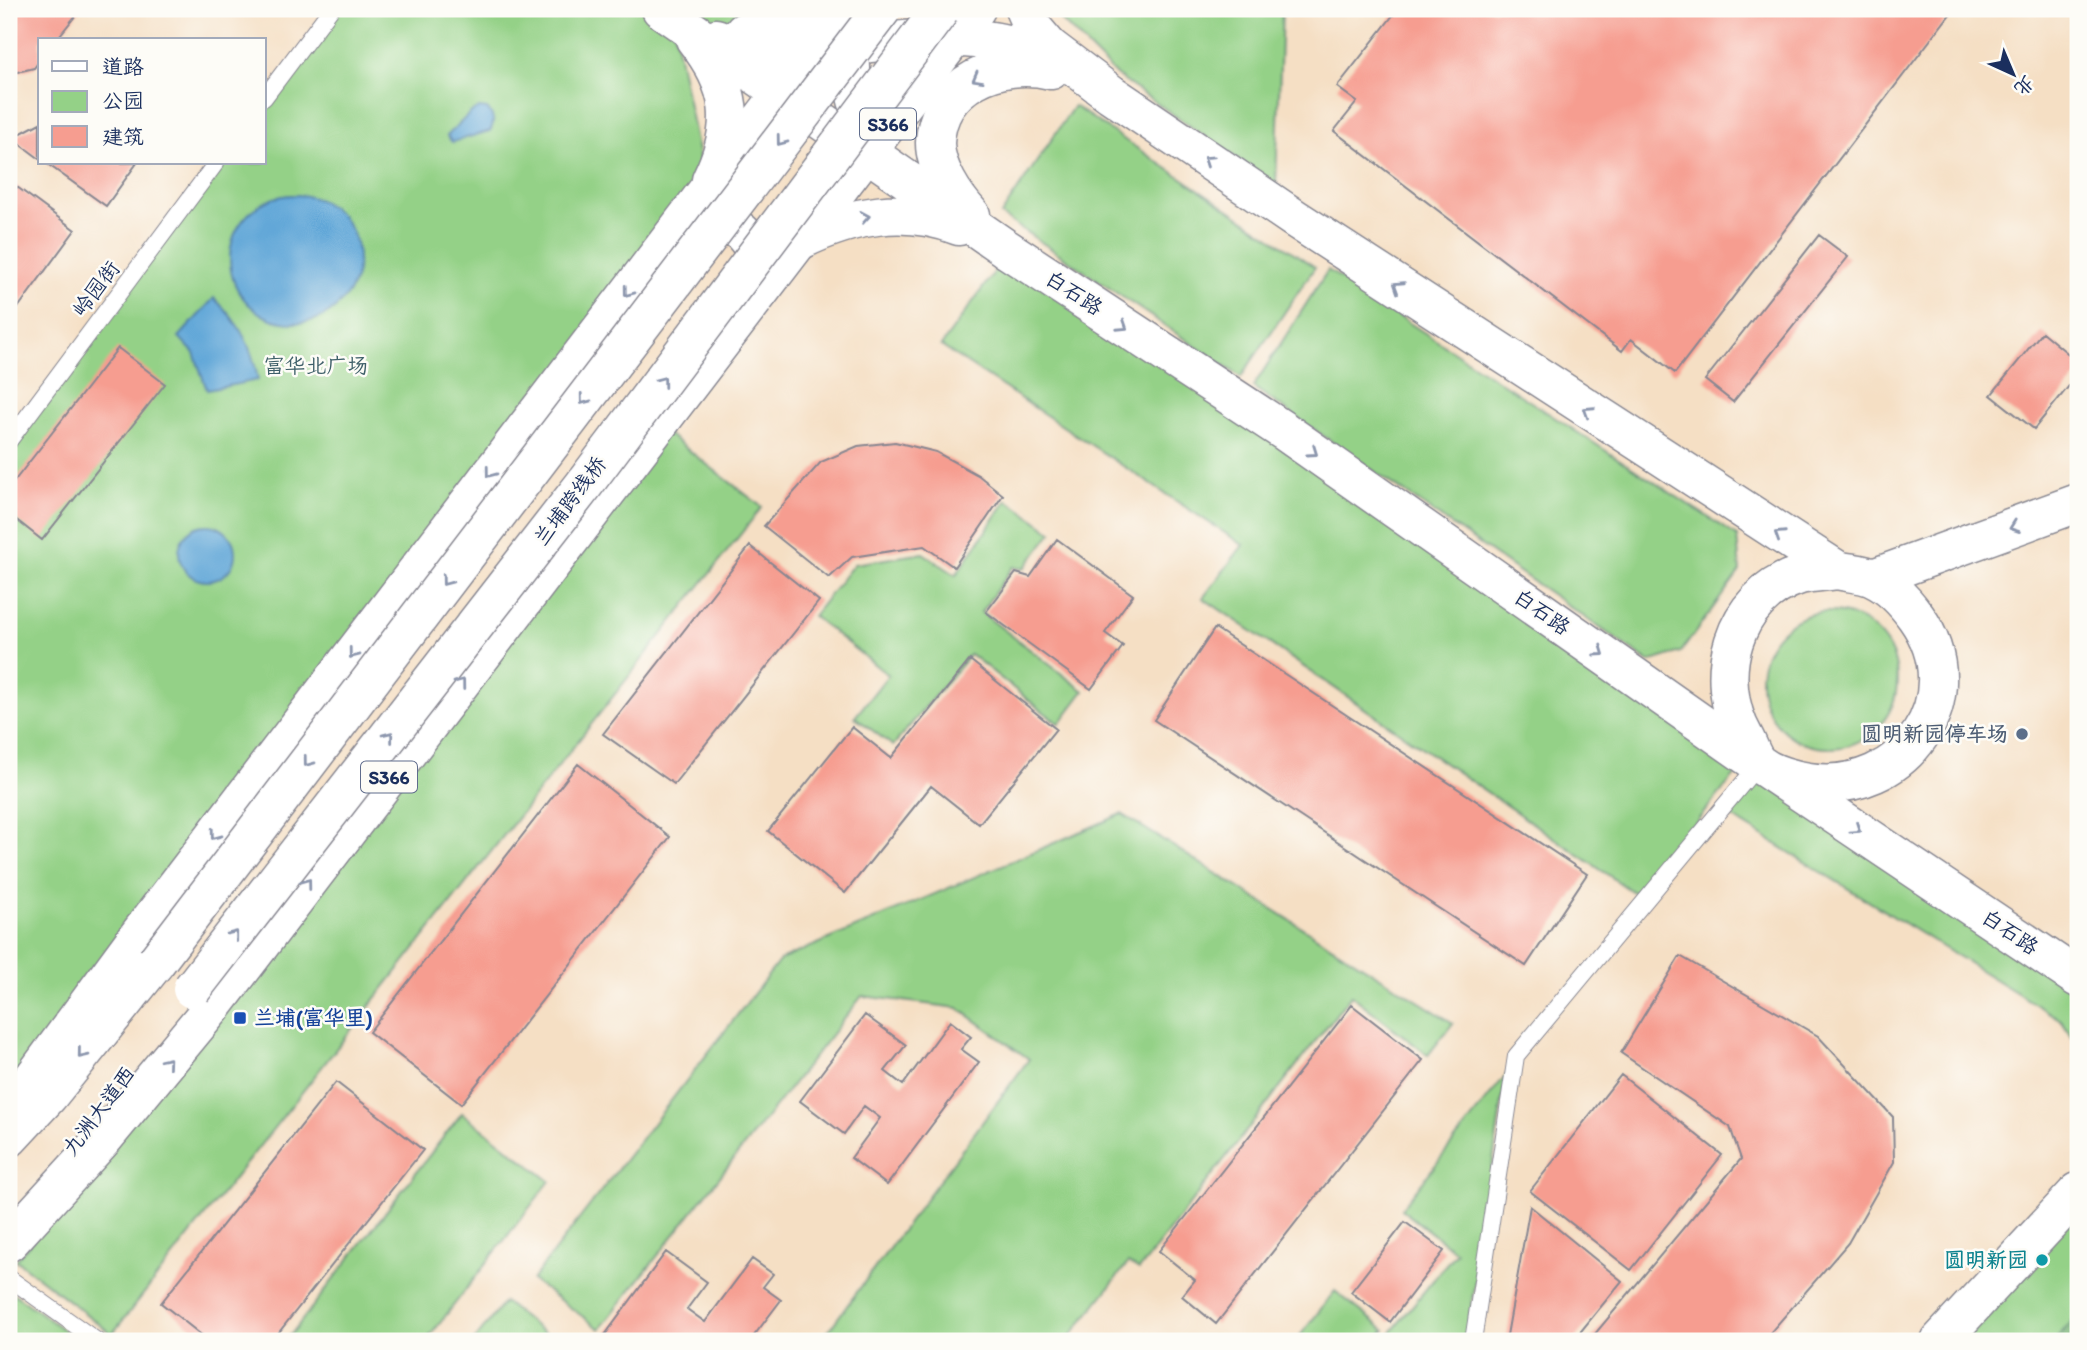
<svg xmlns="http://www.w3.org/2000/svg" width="2087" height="1350" font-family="Itim,'LXGW WenKai TC',sans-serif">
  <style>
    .green { fill: #94d187; stroke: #588072; stroke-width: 2 }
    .forest { fill: #77b374; stroke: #497169; stroke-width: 2 }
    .water { fill: #62a7d8; stroke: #3e6b9b; stroke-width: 2 }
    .building { fill: #f69d90 }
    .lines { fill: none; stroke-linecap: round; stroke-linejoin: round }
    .service-casing { stroke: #888791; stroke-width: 18 }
    .secondary-casing { stroke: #888791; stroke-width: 41 }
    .primary-casing { stroke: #888791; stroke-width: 41 }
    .service { stroke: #fff; stroke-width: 16 }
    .secondary { stroke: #fff; stroke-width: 38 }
    .primary { stroke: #fff; stroke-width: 38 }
    .primary-bridge-casing { stroke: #888791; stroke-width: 41; stroke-linecap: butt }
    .primary-bridge { stroke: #fff; stroke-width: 38 }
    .oneway { stroke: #8d97ae }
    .service-dot { fill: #5c6f8a; stroke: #fdfcf7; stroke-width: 2.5 }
    .transit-dot { fill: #1a4fb4; stroke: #fdfcf7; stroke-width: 2.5 }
    .culture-dot { fill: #0f9aa8; stroke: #fdfcf7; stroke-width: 2.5 }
    .labels { text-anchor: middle; stroke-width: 5; stroke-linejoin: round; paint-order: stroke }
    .shield { fill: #fdfcf7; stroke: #5f6c8c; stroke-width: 2 }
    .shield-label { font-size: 19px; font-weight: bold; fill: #1b2f5e }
    .street-label { font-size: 21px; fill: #1b2f5e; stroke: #fdfcf7 }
    .park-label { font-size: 21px; fill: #3f606a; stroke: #fdfcf7 }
    .service-label { font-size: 21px; font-weight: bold; fill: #4e5e75; stroke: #fdfcf7; text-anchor: end }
    .transit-label { font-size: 21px; font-weight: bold; fill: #164399; stroke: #fdfcf7; text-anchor: start }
    .culture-label { font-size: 21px; font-weight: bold; fill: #0d838f; stroke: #fdfcf7; text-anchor: end }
  </style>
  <rect width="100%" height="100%" fill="#fdfcf7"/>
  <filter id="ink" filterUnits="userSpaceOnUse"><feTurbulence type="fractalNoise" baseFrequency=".0143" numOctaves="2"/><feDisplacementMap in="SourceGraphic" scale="14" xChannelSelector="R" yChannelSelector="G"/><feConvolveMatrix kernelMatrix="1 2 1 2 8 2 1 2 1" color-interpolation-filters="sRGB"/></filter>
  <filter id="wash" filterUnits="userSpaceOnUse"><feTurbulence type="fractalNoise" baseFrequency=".00686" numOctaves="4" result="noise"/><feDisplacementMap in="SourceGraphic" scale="28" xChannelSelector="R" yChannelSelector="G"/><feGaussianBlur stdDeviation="1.57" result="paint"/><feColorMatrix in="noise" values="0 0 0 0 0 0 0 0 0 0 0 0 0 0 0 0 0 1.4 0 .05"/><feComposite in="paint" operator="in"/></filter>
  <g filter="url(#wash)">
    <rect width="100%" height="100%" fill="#f5dfc4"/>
    <path class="green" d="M332,9H845L726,31L671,15L705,187L9,1104V443L217,163H264V99Z
      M1050,9H1282L1276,185L1117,76Z
      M1074,106L1315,267L1241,377L1001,215Z
      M1006,256L1742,767L1636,894L1203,598L1243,545L941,346Z
      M1328,270L1737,536L1740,571L1681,652L1649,662L1253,387Z
      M665,432L762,507L112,1334L16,1260L108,1149Z
      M1007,500L1052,532L1024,569L1013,567L981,612L1084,691L1059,724L970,654L893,746L855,717L888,675L813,616L854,564L923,553L956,575Z
      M1761 680a68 68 0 1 1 136 0a68 68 0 1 1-136 0Z
      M1760,769L2078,984V1047L2061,1020L1724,812Z
      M1122,814L1453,1023L1428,1055L1351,995L1139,1270L1128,1263L1067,1341H821L1029,1059L958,1008L862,996L600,1329L532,1280L780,960Z
      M1506,1075L1466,1341H1384L1456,1252L1401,1209Z
      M462,1113L550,1181L426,1341H286Z
      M2078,1180V1341H1934Z
      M9,1290L79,1341H9Z
      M1335,1291L1385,1330L1376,1341H1296Z
      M504,1302L555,1341H474Z"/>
    <path class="forest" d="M2078,1315V1341H2054Z"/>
    <path class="water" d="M479,108L487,109C494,116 495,122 490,131L452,142L447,136L470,113Z
      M230 259a64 64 0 1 1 128 0a64 64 0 1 1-128 0Z
      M214,298C239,322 252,345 258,380L207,390L194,353L179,337Z
      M179 553a28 28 0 1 1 56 0a28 28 0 1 1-56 0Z"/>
    <g id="blocks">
      <path class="building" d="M9,9H78L80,10L56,40H40V60L34,68L9,74Z
        M1398,9H1954L1675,373L1631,339L1622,351L1334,131L1357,102L1337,87Z
        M40,123V159L12,138Z
        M46,163H137L106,206Z
        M9,181L75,230L9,320Z
        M1819,235L1848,257L1733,402L1705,380Z
        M2042,332L2078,362V375L2034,429L1991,395Z
        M118,348L165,384L42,540L9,514V488Z
        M895,442L936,452L978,475L1003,495L954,567L924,546L852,557L829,578L764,526L821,462L858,446Z
        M1057,539L1133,595L1105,633L1123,646L1091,689L986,612L1016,573L1030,577Z
        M750,546L819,601L674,784L603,734Z
        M1215,628L1587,874L1526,966L1154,720Z
        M970,660L1056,729L979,824L931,786L845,893L768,831L852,727L891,758Z
        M578,764L670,837L461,1104L369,1032Z
        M1680,956L1818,1036L1893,1117L1894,1162L1848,1243L1763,1341H1589L1741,1159L1730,1127L1621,1053Z
        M1352,1005L1423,1060L1216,1324L1182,1296L1195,1280L1159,1251Z
        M865,1015L906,1045L885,1071L903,1085L950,1021L971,1037L961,1049L979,1062L887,1185L851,1158L880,1118L864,1106L844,1134L800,1101Z
        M1621,1075L1722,1155L1631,1270L1530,1191Z
        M336,1082L423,1150L272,1341H209L161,1303Z
        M1530,1206L1622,1281L1573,1341H1506Z
        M1405,1222L1444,1251L1390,1322L1351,1292Z
        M666,1252L707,1282L687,1309L705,1322L752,1259L773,1274L763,1287L781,1300L750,1341H605L602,1339Z"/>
    </g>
  </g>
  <g filter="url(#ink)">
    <use href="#blocks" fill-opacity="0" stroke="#888791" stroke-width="2"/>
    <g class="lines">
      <defs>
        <path id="service" d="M264,98L331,9
          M9,441L216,163
          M9,1278L97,1341
          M1473,1341L1516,1056L1759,764"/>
        <path id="secondary" d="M661,9L1005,248L1284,431L1759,764L2078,978
          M1024,9L1032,27L1049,47L1111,94L1294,218L1837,570
          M852,28C847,69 853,105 876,140
          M744,32L802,19L822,9
          M716,38C742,49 767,49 795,48C889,48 970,17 1058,63
          M695,39C733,87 738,125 711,180
          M971,215C955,198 935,168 935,143C937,83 1000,58 1051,70
          M801,240C852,215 904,205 959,226
          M1837,570C1848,573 1863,573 1873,578C1890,586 1906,603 1916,617C1974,698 1904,796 1809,782C1795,780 1771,774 1759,764C1753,759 1748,744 1744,737C1711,678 1731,597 1800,575C1811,572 1825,572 1837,570Z
          M1873,578L2078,503
          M1940,1341L2078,1192"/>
        <path id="primary" d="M691,224L717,219C749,228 761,254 760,286
          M9,1111L132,944L846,9
          M9,1138L49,1095L156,962
          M9,1242L104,1138L214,1005L976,9"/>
      </defs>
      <use href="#service" class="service-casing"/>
      <use href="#secondary" class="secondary-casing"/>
      <use href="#primary" class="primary-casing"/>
      <use href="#service" class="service"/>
      <use href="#secondary" class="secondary"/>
      <use href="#primary" class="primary"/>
      <defs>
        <path id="primary-bridge" d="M156,962L882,9
          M192,989L583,486L941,9"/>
      </defs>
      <use href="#primary-bridge" class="primary-bridge-casing"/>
      <use href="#primary-bridge" class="primary-bridge"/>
    </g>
    <defs><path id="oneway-chevron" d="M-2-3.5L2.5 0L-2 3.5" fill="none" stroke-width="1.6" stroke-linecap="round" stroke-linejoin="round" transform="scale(1.75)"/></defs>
    <g class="oneway">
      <use href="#oneway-chevron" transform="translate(977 78) rotate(151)"/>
      <use href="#oneway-chevron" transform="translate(781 141) rotate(127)"/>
      <use href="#oneway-chevron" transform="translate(1208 160) rotate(-146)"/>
      <use href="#oneway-chevron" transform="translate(865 217) rotate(-10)"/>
      <use href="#oneway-chevron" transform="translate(1398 286) rotate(-147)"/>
      <use href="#oneway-chevron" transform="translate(628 292) rotate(127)"/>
      <use href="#oneway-chevron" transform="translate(1123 326) rotate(33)"/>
      <use href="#oneway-chevron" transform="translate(662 381) rotate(-53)"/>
      <use href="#oneway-chevron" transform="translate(584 400) rotate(127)"/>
      <use href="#oneway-chevron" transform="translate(1588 411) rotate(-147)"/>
      <use href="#oneway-chevron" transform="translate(1313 452) rotate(35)"/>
      <use href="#oneway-chevron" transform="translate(490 473) rotate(127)"/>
      <use href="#oneway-chevron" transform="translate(2014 527) rotate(160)"/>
      <use href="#oneway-chevron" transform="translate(1779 535) rotate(-147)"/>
      <use href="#oneway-chevron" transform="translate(446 581) rotate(127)"/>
      <use href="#oneway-chevron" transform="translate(1600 652) rotate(35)"/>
      <use href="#oneway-chevron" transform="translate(353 654) rotate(127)"/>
      <use href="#oneway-chevron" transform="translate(461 683) rotate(-53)"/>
      <use href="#oneway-chevron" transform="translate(389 736) rotate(-52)"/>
      <use href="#oneway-chevron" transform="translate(308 762) rotate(127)"/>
      <use href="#oneway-chevron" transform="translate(1856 829) rotate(34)"/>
      <use href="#oneway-chevron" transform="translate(215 835) rotate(127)"/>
      <use href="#oneway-chevron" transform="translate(307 883) rotate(-53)"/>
      <use href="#oneway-chevron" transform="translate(234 935) rotate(-52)"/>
      <use href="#oneway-chevron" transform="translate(82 1054) rotate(129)"/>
      <use href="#oneway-chevron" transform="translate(167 1062) rotate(-50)"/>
    </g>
  </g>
  <circle class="service-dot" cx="2022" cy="734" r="7"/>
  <rect class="transit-dot" x="233" y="1011" width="14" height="14" rx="3.5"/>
  <circle class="culture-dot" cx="2042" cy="1260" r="7"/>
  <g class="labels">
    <g class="shield">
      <rect x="860" y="108.5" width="56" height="31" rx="5"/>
      <rect x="361" y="761.5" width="56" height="31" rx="5"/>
    </g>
    <g class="shield-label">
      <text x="888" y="131">S366</text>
      <text x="389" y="784">S366</text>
    </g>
    <g class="street-label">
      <text transform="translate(96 289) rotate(-53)" y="7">岭园街</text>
      <text transform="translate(1074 293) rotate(33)" y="7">白石路</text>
      <text transform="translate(570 501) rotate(-53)" y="7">兰埔跨线桥</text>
      <text transform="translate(1542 612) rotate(35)" y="7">白石路</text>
      <text transform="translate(2010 932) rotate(34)" y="7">白石路</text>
      <text transform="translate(99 1111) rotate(-53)" y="7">九洲大道西</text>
    </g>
    <g class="park-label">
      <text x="316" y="373">富华北广场</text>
    </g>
    <g class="service-label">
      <text x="2008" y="741">圆明新园停车场</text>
    </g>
    <g class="transit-label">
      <text x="254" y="1025">兰埔(富华里)</text>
    </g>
    <g class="culture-label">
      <text x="2028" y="1267">圆明新园</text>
    </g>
  </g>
  <rect width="2087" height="1350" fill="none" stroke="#fdfcf7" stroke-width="35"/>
  <rect x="38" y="38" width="228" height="126" fill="#fdfcf7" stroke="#a3aaba" stroke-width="2"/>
  <rect x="52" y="61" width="35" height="10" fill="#ffffff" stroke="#a3aaba" stroke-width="2"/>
  <text x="102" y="74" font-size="21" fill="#1b2f5e">道路</text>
  <rect x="52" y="91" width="35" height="21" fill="#94d187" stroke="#a3aaba" stroke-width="2"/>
  <text x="102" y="108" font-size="21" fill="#1b2f5e">公园</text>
  <rect x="52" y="126" width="35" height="21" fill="#f69d90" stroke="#a3aaba" stroke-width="2"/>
  <text x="102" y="144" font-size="21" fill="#1b2f5e">建筑</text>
  <g transform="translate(2013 74) rotate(136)" stroke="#fdfcf7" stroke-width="5" paint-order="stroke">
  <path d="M0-5L12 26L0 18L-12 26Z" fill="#1b2f5e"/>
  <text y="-10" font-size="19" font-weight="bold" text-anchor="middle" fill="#1b2f5e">北</text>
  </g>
</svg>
